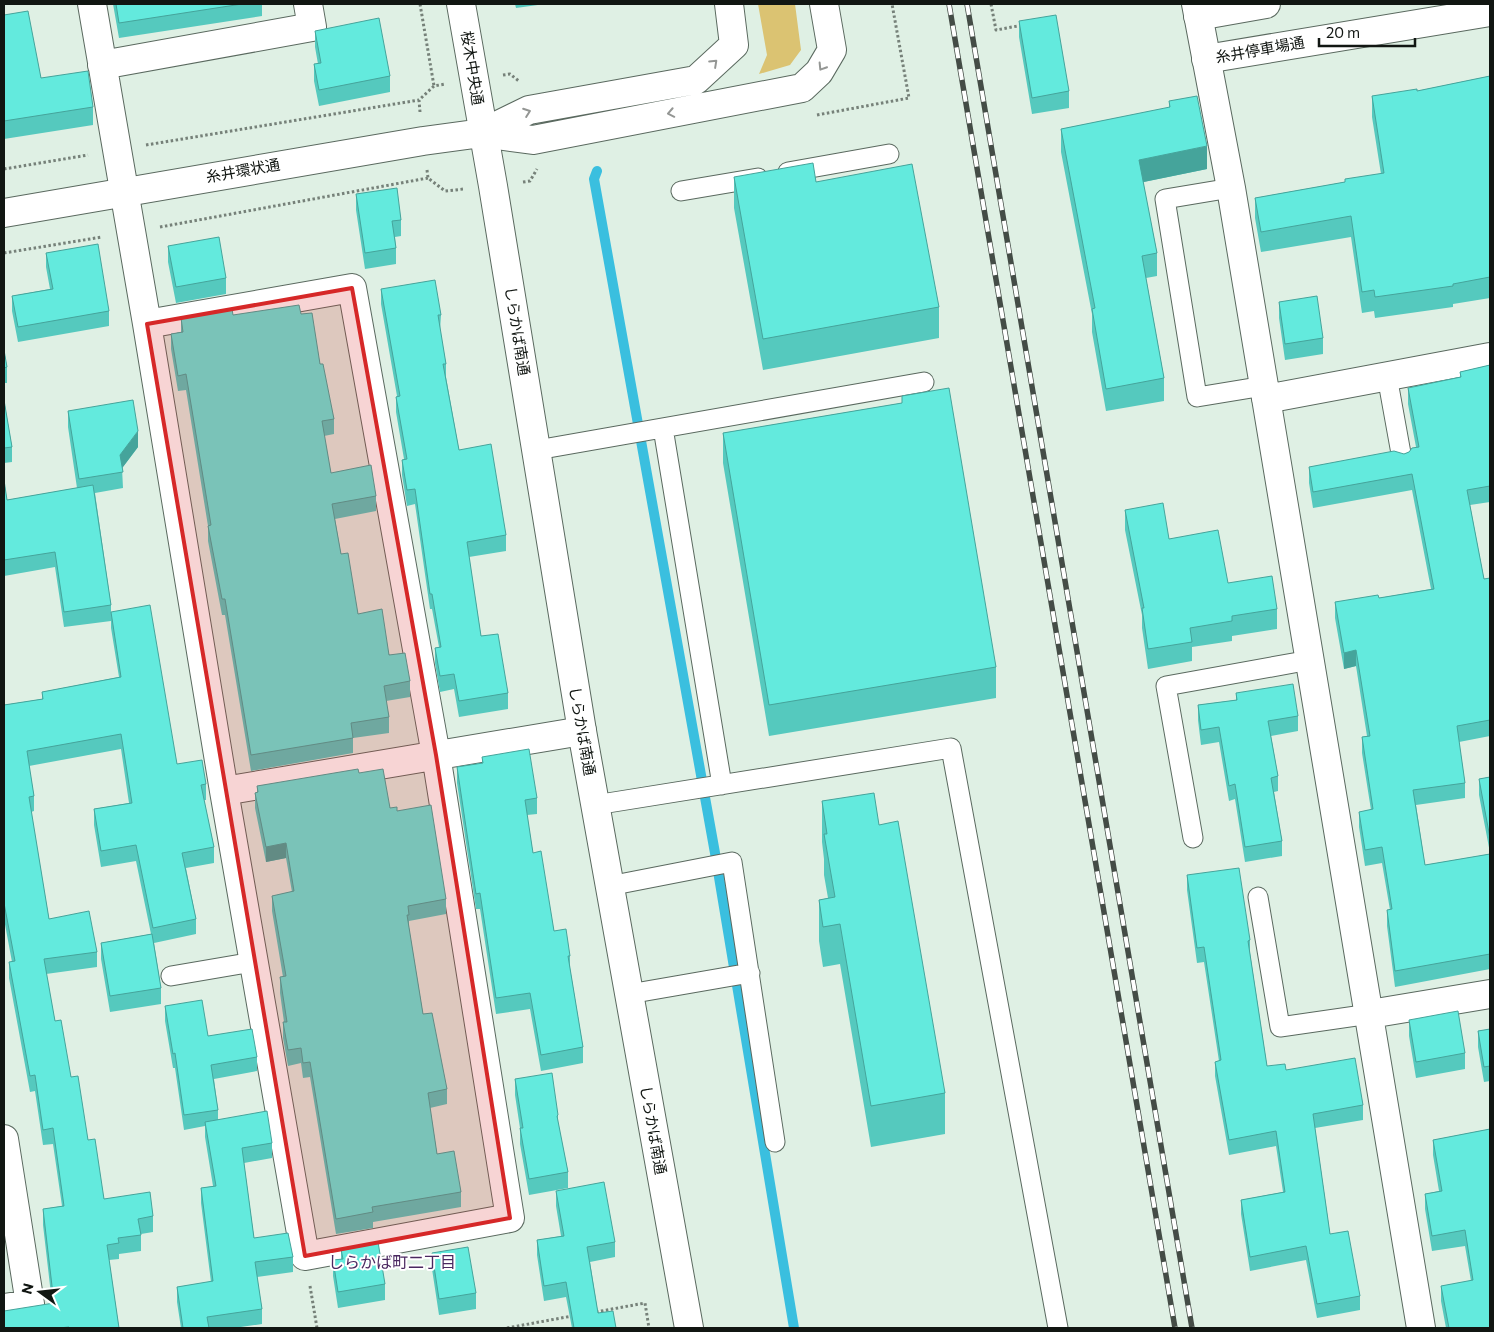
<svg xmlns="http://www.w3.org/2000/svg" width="1494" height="1332" font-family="Commissioner,'Noto Sans JP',sans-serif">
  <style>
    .green { fill: #dbc372 }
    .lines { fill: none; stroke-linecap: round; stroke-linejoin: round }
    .stream { stroke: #3abfdf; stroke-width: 10 }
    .service-casing { stroke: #5a695f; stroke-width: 21 }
    .minor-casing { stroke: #5a695f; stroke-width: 30 }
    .tertiary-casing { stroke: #5a695f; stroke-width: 30 }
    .path { stroke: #768179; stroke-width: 3; stroke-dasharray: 2.5 2.5; stroke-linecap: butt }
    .service { stroke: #fff; stroke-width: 19 }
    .minor { stroke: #fff; stroke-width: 28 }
    .tertiary { stroke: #fff; stroke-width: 28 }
    .rail-casing { stroke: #444c46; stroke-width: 5.5 }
    .rail { stroke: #fff; stroke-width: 4; stroke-dasharray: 11; stroke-linecap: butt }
    .wall { fill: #55c9be }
    .shaded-wall { fill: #45a49b }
    .building { fill: #63eadd; stroke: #45a49b }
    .oneway { stroke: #949694 }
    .marked { fill: #d62828; fill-opacity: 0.2; stroke: #d62828; stroke-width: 4; stroke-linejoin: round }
    .labels { text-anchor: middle; stroke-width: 4; stroke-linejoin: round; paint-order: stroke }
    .street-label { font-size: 15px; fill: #111612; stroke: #fff }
    .neighbourhood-label { font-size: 16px; fill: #4a2860; stroke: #fff }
  </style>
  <rect width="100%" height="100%" fill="#dff0e4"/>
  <path class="green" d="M758,4H795L801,50L790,65L759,74L767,55Z"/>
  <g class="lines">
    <path class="stream" d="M597,171L594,179L715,853L794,1328"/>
    <defs>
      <path id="service" d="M788,172L889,154
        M1231,188L1165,199L1197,397L1264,386
        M681,191L758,178
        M1387,376L1402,459
        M663,428L722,785
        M537,450L924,382
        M595,805L951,748L1058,1328
        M1193,838L1166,686L1310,660
        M609,886L732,862L775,1142
        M1258,897L1280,1027L1370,1014
        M171,976L253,962
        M629,994L750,973"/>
      <path id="minor" d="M92,4L147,324L224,791L305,1256L510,1218L436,755L352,288L147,324
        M1196,4L1231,188L1421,1328
        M102,65L312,27L308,4
        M482,133L533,140L802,88L819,72L832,50L824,4
        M482,133L529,110L696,80L734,45L729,4
        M1266,399L1490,357
        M224,791L582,731
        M1370,1014L1490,994
        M4,1139L30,1304L4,1308"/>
      <path id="tertiary" d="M461,4L493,186L582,731L689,1328
        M1198,16L1266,4
        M1206,59L1490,12
        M4,213L423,141L482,133"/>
    </defs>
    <use href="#service" class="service-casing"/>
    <use href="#minor" class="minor-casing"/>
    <use href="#tertiary" class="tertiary-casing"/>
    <path class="path" d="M420,4L434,86
      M991,4L996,30L1023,25
      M503,75L510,74L520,82
      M420,112L419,100L434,86L445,84
      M817,115L909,98L892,4
      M146,145L419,100
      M4,169L88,155
      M427,170L428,178L445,191L464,189
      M523,182L530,181L537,169
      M160,227L428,178
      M4,253L102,237
      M310,1286L317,1328
      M596,1312L645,1303L649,1328
      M507,1328L572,1316"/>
    <use href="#service" class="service"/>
    <use href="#minor" class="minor"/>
    <use href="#tertiary" class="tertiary"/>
    <defs>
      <path id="rail" d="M949,4L1175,1328
        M967,4L1192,1328"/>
    </defs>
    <use href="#rail" class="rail-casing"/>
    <use href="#rail" class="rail"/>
  </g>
  <path class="wall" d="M113,4H262V16L119,38Z
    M515,4H545L516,8Z
    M4,15L41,78L93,107V125L4,139Z
    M1019,21L1069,91V108L1032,114L1019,37Z
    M315,31L390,76V92L319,106L314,81V64H318L315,47Z
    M1490,76V298L1453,304V307L1375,318L1374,311L1362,313L1351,237L1261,252L1255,218V198L1345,182L1381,174L1372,117V96L1417,91Z
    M1169,101L1207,169L1143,182L1157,253V276L1146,278L1164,378V401L1106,411L1092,332V314L1061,152V129L1169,108Z
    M734,177L816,182L939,307V338L763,370L734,208Z
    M356,194L401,220V236L395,237L396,248V264L365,269L356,210Z
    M168,246L226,278V294L176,303L168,262Z
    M46,253L109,311V326L18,342L12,311V296L50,289L46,267Z
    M381,289L441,315L440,330L446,364V377L459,450L506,535V551L469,557L481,636L508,693V709L459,717L454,689L440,692L435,663V648L439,647L432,609H430L415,504L407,506L402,475V460L404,459L396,412V397L397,396L381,304Z
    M1279,302L1323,338V354L1285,360L1279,318Z
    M301,314L320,364L334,419V434L324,436L331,473L376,496V511L335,519L341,554L358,614L410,681V697L386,701L389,717V733L353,738V753L251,771L225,615H222L208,541V526L186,390L178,391L171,349V334L181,332V318L233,315Z
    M4,350L7,367V383H4Z
    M1490,365V502L1470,505L1484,579L1490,578V736L1459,742L1465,783V798L1416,805L1425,865L1490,854V969L1395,987L1387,926V910H1390L1382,863L1365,866L1359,827V812L1371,810L1362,753V737L1367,736L1356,666L1344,669L1335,618V602L1379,598L1431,589L1412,490L1313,508L1309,483V467L1404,454L1409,452L1416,447L1408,404V388L1460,377V372Z
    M902,396L996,667V698L769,736L723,463V433L902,403Z
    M4,400L12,447V462L4,463Z
    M68,411L138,447L122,468L123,488L95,493L111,605V612L177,764L206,784V800H204L214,847V863L186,868L196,919V934L154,943L161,988V1004L110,1012L101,959V943L151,934L136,861L101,867L94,825V809L129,803L121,749L29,766L34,796V811L31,812L49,919L97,952V967L46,974L55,1021L71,1077L104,1199L153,1216V1232L141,1234V1251L119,1254V1259L109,1260L119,1328H4L52,1303L43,1225V1209L62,1206L53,1144L43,1145L35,1091L30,1092L9,978V962H12L4,919V705L42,699V692L119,677L111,628V621L64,627L55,567L4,576V480L7,500L77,488L68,427Z
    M1125,510L1169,539L1228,583L1277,609V629L1232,636V641L1192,647V661L1148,669L1142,628V615L1125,530Z
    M1236,693L1298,716V731L1271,736L1278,776V791L1274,792L1282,841V856L1245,862L1235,799L1229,801L1219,742L1201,745L1198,720V705L1236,700Z
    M482,757L537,798V814L527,815L533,853L554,931L570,956V968L583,1047V1063L541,1071L530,1009L496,1014L480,909H476L457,783V767L482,763Z
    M359,773L390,808L397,811L446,899V914L409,921V928L423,1014L447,1089V1104L430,1108L437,1154L461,1192V1207L373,1222V1228L336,1234L310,1077L303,1078L301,1063L288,1066L283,1038V1022H284L280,993V977H283L272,911V896L292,892L286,858L266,862L255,808V793L257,792V786Z
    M1490,777V853L1479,795V779Z
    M822,801L879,825L945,1093V1134L871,1147L840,964L823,967L819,941V900L828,898L824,875V859L822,842Z
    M1187,875L1250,940V953L1267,1066L1286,1070L1363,1105V1120L1315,1128L1330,1234L1360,1296V1310L1317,1318L1306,1260L1250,1271L1241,1214V1200L1283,1192L1276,1146L1229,1155L1215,1076V1062L1219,1061L1204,962L1197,963L1187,890Z
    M165,1006L208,1036L257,1057V1071L214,1079L218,1110V1120L272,1143V1158L244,1163L254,1238L293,1257V1272L257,1277L262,1309V1324L234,1328H181L177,1302V1287L211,1282L201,1203V1188L213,1186L205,1137V1126L184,1130L175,1068H173L165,1021Z
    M1409,1020L1465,1053V1069L1416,1078L1409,1036Z
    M1490,1029V1081L1484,1082L1478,1047V1031Z
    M515,1079L558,1115V1123L568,1172V1188L529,1195L520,1144V1128L515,1095Z
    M1490,1129V1328H1446L1441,1301V1286L1471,1281L1465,1246L1432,1251L1425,1209V1194L1439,1191L1433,1155V1140Z
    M556,1191L615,1242V1257L590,1262L598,1313L616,1328H572L566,1297L544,1301L537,1255V1240L561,1236L556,1206Z
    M341,1249L385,1284V1300L338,1308L333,1276V1260L341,1259Z
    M432,1253L476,1293V1309L439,1315L432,1269Z"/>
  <path class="shaded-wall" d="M1207,146V169L1139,183V160Z
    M138,431V447L120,471V455Z
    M1356,650V666L1344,669V653Z
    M286,843V858L266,862V847Z"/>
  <path class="building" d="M116,4H242L119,23Z
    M28,11L41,78L88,71L93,107L4,121V15Z
    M1056,15L1069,91L1032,98L1019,21Z
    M379,18L390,76L319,90L314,64L321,63L315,31Z
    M1490,76V277L1453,284V286L1375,297L1374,290L1362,292L1351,216L1261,232L1255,198L1345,182V179L1384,173L1372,96L1417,89V91Z
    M1197,96L1207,146L1139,160L1157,253L1142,256L1164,378L1106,389L1092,309L1095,308L1061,129L1170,107L1169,101Z
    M813,163L816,182L912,164L939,307L763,339L734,177Z
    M397,188L401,220L392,221L396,248L365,253L356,194Z
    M219,237L226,278L176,287L168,246Z
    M98,244L109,311L18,327L12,296L53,289L46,253Z
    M435,280L441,315H438L446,364H443L459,450L491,444L506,535L467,542L481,636L498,634L508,693L459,701L454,674L440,676L435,648L441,647L432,594H430L415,489L407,490L402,460L407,459L396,397L400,396L381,289Z
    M1317,296L1323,338L1285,344L1279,302Z
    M299,305L301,314L312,313L320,364H323L334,419L322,421L331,473L371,465L376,496L332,504L341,554L348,553L358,614L382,609L389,655L405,653L410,681L384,686L389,717L351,723L353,738L251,755L225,599H222L208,526L211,525L186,374L178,376L171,334L183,332L181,318L232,309L233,315Z
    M4,350L7,367L4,368Z
    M1490,365V486L1467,490L1484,579L1490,578V720L1457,726L1465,783L1413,790L1425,865L1490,854V954L1395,971L1387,910L1392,909L1382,847L1365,850L1359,812L1373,809L1362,737L1370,736L1356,650L1344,653L1335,602L1378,595L1379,598L1434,589L1412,474L1313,492L1309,467L1394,451L1404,454L1409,452L1412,448L1419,447L1408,388L1461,377L1460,372Z
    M949,388L996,667L769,705L723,433L902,403V396Z
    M4,400L12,447L4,448Z
    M133,400L138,431L120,455L123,472L79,479L68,411Z
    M4,480L7,500L93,485L111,605L64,612L55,552L4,560Z
    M1163,503L1169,539L1218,530L1228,583L1272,576L1277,609L1232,616V621L1190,628L1192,642L1148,649L1142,608H1144L1125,510Z
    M150,605L177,764L202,760L206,784L201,785L214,847L182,853L196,919L153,928L136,845L101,851L94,809L132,803L121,734L27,751L34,796L29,797L49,919L89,911L97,952L44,959L55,1021L61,1020L71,1077L78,1076L88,1140L95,1139L104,1199L150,1192L153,1216L138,1219L141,1235L118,1238L119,1243L107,1245L119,1328H70L69,1327L59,1328H4V1311L54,1303L43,1209L64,1206L53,1128L43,1130L35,1075L30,1076L9,962L15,961L4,903V705L43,699L42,692L121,677L111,612Z
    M1293,684L1298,716L1268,721L1278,776L1271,778L1282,841L1245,847L1235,784L1229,786L1219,727L1201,730L1198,705L1237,700L1236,693Z
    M529,749L537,798L525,800L533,853L541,851L554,931L566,929L570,956H568L583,1047L541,1055L530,993L496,998L480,893L476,894L457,767L483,763L482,757Z
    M358,769L359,773L383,769L390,808L397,807V811L431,805L446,899L408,906L409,915H407L423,1014L432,1013L447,1089L428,1093L437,1154L454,1151L461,1192L372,1207L373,1212L336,1219L310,1062L303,1063L301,1048L288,1050L283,1022H287L280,977L286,976L272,896L294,891L286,843L266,847L255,793L258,792L257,786Z
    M1490,777V838L1479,779Z
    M874,793L879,825L898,821L945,1093L871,1106L840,924L823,927L819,900L835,897L824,834H827L822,801Z
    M1239,868L1250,940L1248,941L1267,1066L1285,1064L1286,1070L1355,1058L1363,1105L1313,1114L1330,1234L1348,1231L1360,1296L1317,1304L1306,1246L1250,1257L1241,1200L1285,1192L1276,1131L1229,1140L1215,1062L1221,1060L1204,947L1197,948L1187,875Z
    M152,934L161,988L110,996L101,943Z
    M202,1000L208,1036L252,1029L257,1057L211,1065L218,1110L184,1115L175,1053L173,1054L165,1006Z
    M1458,1011L1465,1053L1416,1062L1409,1020Z
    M1490,1029V1066L1484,1067L1478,1031Z
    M552,1073L558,1115L557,1116L568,1172L529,1179L520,1128H523L515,1079Z
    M267,1111L272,1143L242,1148L254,1238L288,1233L293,1257L255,1262L262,1309L207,1317L209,1328H183L177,1287L213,1281L201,1188L216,1186L205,1122Z
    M1490,1129V1328H1449L1441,1286L1473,1280L1465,1230L1432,1236L1425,1194L1442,1191L1433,1140Z
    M604,1182L615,1242L587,1247L598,1313L613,1311L616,1328H574L566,1282L544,1286L537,1240L564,1236L556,1191Z
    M378,1242L385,1284L338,1292L333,1260L343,1259L341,1249Z
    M468,1247L476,1293L439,1299L432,1253Z"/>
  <defs><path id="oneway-chevron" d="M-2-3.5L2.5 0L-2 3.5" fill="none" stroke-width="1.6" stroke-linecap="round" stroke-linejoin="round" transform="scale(1.25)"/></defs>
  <g class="oneway">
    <use href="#oneway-chevron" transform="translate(714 63) rotate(-43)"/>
    <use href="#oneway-chevron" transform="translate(822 67) rotate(122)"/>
    <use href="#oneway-chevron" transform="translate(527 112) rotate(-20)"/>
    <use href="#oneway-chevron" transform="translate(671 113) rotate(169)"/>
  </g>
  <path class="marked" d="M352,288L436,755L510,1218L305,1256L147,324Z"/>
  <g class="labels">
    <g class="street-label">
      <text transform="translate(1260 50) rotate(-10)" y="5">糸井停車場通</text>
      <text transform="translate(472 68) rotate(81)" y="5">桜木中央通</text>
      <text transform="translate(243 171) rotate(-10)" y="5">糸井環状通</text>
      <text transform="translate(517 331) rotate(81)" y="5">しらかば南通</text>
      <text transform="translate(582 731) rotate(80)" y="5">しらかば南通</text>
      <text transform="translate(653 1130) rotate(80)" y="5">しらかば南通</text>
    </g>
    <g class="neighbourhood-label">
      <text x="392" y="1268">しらかば町二丁目</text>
    </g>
  </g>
  <rect width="1494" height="1332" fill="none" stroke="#111612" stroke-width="10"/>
  <g transform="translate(40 1292) rotate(285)" stroke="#ffffff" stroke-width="4" paint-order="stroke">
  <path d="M0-4L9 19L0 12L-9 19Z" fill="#111612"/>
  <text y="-8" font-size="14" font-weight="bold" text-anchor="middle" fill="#111612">N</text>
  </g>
  <path d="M1319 38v8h96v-8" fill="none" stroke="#111612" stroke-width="2.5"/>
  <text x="1326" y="38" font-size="15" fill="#111612" stroke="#ffffff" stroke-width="4" paint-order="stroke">20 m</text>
</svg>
